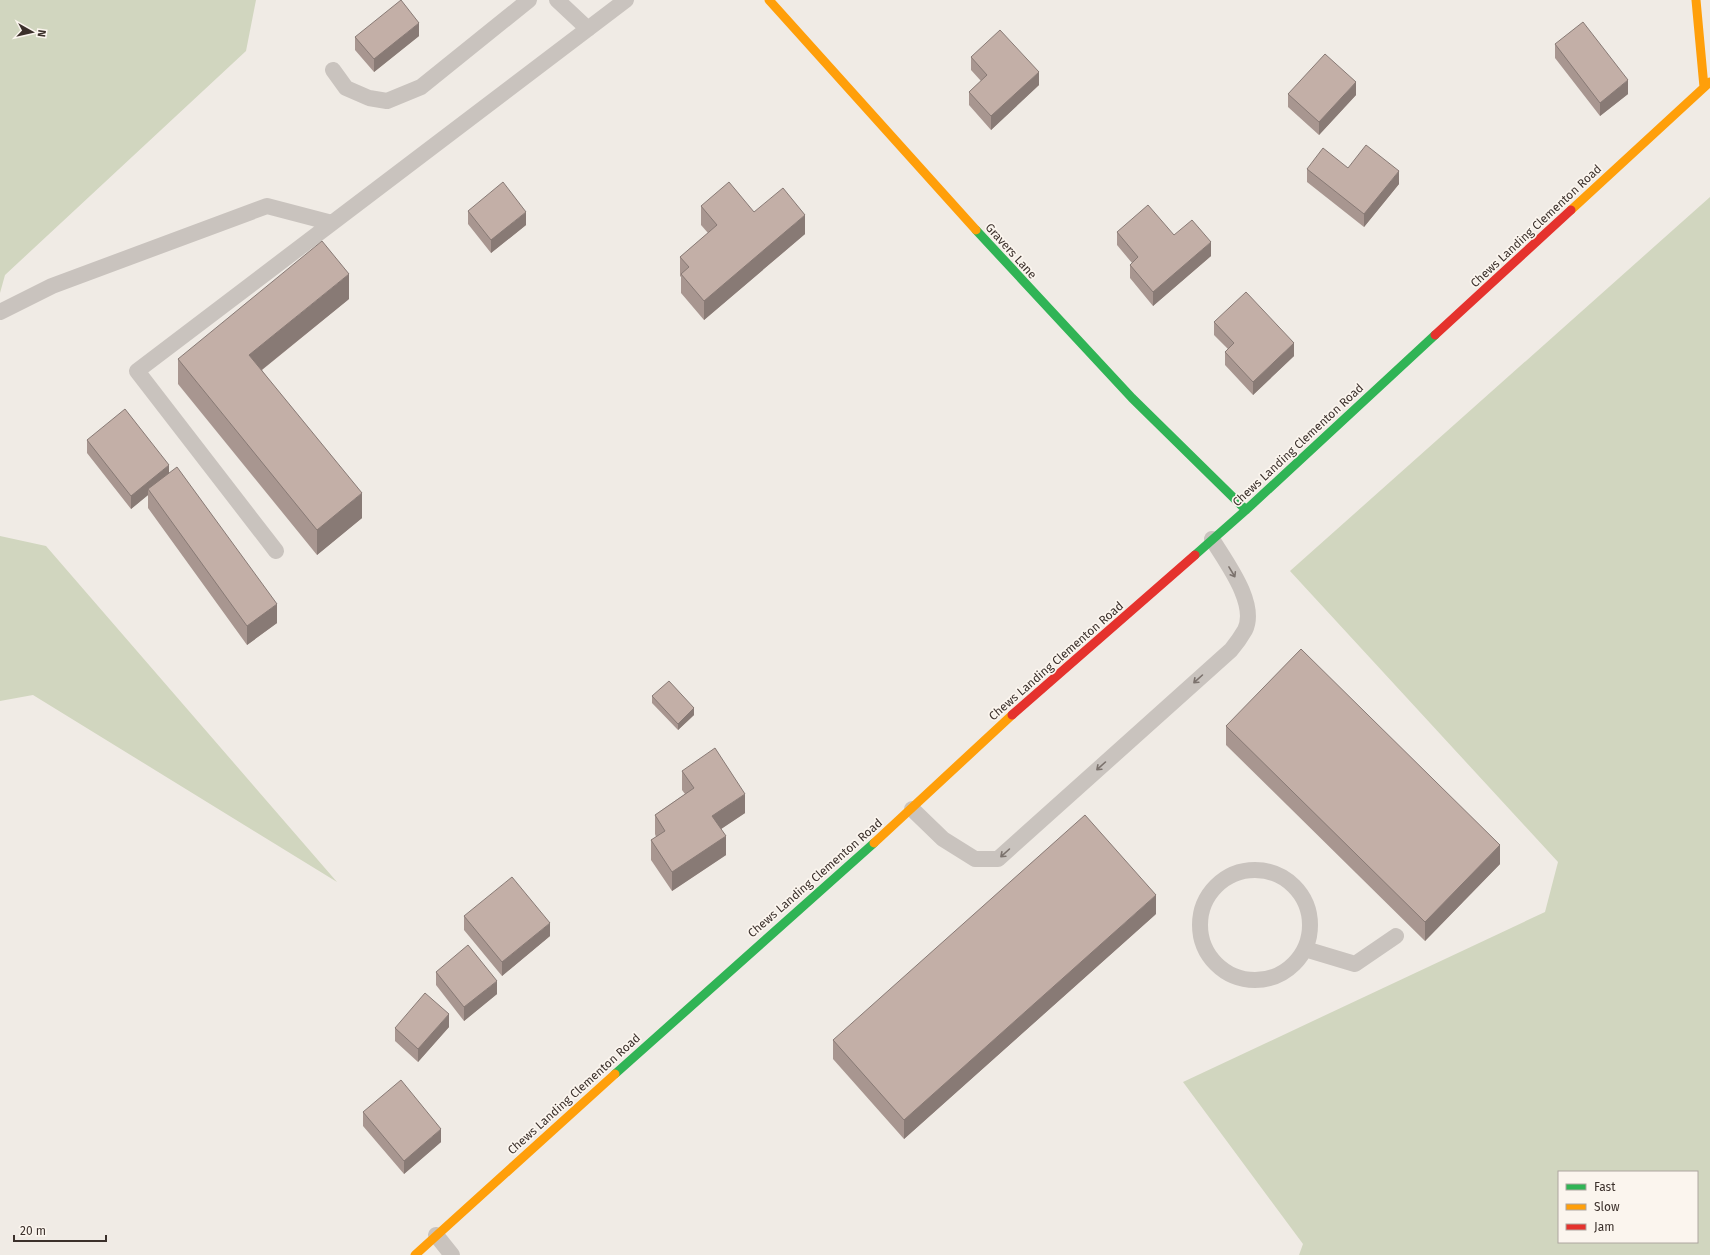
<svg xmlns="http://www.w3.org/2000/svg" width="1710" height="1255" font-family="'Fira Sans',sans-serif">
  <style>
    .green { fill: #d1d6bf; fill-rule: evenodd }
    .lines { fill: none; stroke-linecap: round; stroke-linejoin: round }
    .lane { stroke: #c9c3be; stroke-width: 16 }
    .fast { stroke: #30b455; stroke-width: 9 }
    .slow { stroke: #ff9f0a; stroke-width: 9 }
    .jam { stroke: #e5322d; stroke-width: 9 }
    .wall { fill: #a89690 }
    .shaded-wall { fill: #887a75 }
    .building { fill: #c3afa7; stroke: #887a75 }
    .oneway { stroke: #7b726d }
    .labels { text-anchor: middle; stroke-width: 3.5; stroke-linejoin: round; paint-order: stroke }
    .street-label { font-size: 12px; fill: #3b302b; stroke: #fbf5ee }
  </style>
  <rect width="100%" height="100%" fill="#f0ebe5"/>
  <path class="green" d="M0,0H256L246,51L5,275L0,293Z
    M1710,197V1255H1299L1303,1244L1183,1082L1545,912L1558,862L1290,571ZM1559,1172H1697V1242H1559Z
    M0,536L46,546L337,882L33,695L0,701Z"/>
  <g class="lines">
    <path class="lane" d="M557,0L588,29
      M333,70L346,88L369,98L387,101L421,87L529,0
      M0,312L52,286L267,206L332,223
      M276,551L137,371L626,0
      M912,809L943,839L975,859H998L1231,650C1236,644 1241,637 1245,630C1258,603 1225,561 1212,539
      M1200 925a55 55 0 1 1 110 0a55 55 0 1 1-110 0Z
      M1305,949L1355,964L1396,936
      M436,1235L452,1255"/>
    <path class="fast" d="M976,230L1132,398L1246,510
      M1195,555L1246,510L1435,335
      M615,1074L874,843"/>
    <path class="slow" d="M769,0L976,230
      M1696,0L1704,87
      M1571,210L1710,82
      M874,843L1012,715
      M415,1255L615,1074"/>
    <path class="jam" d="M1435,335L1571,210
      M1012,715L1195,555"/>
  </g>
  <path class="wall" d="M419,36L374,72L355,50V37Z
    M1555,44L1628,94L1600,116L1555,58Z
    M971,57L1039,85L991,130L969,105V92L981,81L971,70Z
    M1288,94L1356,95L1319,135L1288,107Z
    M1348,168L1399,184L1364,227L1307,182V169Z
    M701,206L754,212L805,234L704,320L681,293V277L680,276V257L708,233L701,225Z
    M468,211L526,225L491,253L468,224Z
    M1117,232L1174,235L1211,256L1153,306L1130,278V265L1132,263L1117,245Z
    M349,299L262,370L362,518L317,555L178,384V359Z
    M1214,322L1294,356L1253,395L1225,365V352L1228,349L1214,335Z
    M87,440L169,474L277,623L247,645L148,508V495L131,509L87,453Z
    M652,696L694,715L678,730L652,703Z
    M1226,726L1500,864L1425,941L1226,745Z
    M682,771L745,813L721,829L726,855L672,891L651,860V840L656,837L655,834V815L685,794L682,790Z
    M1156,914L904,1139L833,1059V1040Z
    M464,916L550,936L502,976L464,930Z
    M436,972L497,994L464,1021L436,985Z
    M449,1027L418,1062L395,1041V1028Z
    M363,1112L441,1142L404,1174L363,1126Z"/>
  <path class="shaded-wall" d="M419,23V36L374,72V59Z
    M1039,72V85L991,130V116Z
    M1628,80V94L1600,116V103Z
    M1356,82V95L1319,135V122Z
    M1399,171V184L1364,227V214Z
    M526,212V225L491,253V240Z
    M805,215V234L704,320V301Z
    M1211,242V256L1153,306V292Z
    M349,274V299L249,380V355Z
    M1294,343V356L1253,395V382Z
    M169,465V478L148,489V495L131,509V496Z
    M362,493V518L317,555V530Z
    M277,604V623L247,645V626Z
    M694,708V715L678,730V724Z
    M745,794V813L712,835V816Z
    M726,836V855L672,891V872Z
    M1500,845V864L1425,941V922Z
    M1156,895V914L904,1139V1120Z
    M550,923V936L502,976V962Z
    M497,981V994L464,1021V1007Z
    M449,1014V1027L418,1062V1049Z
    M441,1129V1142L404,1174V1161Z"/>
  <path class="building" d="M401,0L419,23L374,59L355,37Z
    M1583,22L1628,80L1600,103L1555,44Z
    M1000,30L1039,72L991,116L969,92L987,75L971,57Z
    M1325,54L1356,82L1319,122L1288,94Z
    M1366,145L1399,171L1364,214L1307,169L1323,148L1348,168Z
    M503,182L526,212L491,240L468,211Z
    M729,182L754,212L783,188L805,215L704,301L681,274L689,267L680,257L717,225L701,206Z
    M1148,205L1174,235L1192,220L1211,242L1153,292L1130,265L1138,257L1117,232Z
    M322,241L349,274L249,355L362,493L317,530L178,359Z
    M1246,292L1294,343L1253,382L1225,352L1234,343L1214,322Z
    M125,409L169,465L131,496L87,440Z
    M177,467L277,604L247,626L148,489Z
    M1301,649L1500,845L1425,922L1226,726Z
    M669,681L694,708L678,724L652,696Z
    M715,748L745,794L712,816L726,836L672,872L651,840L665,831L655,815L694,788L682,771Z
    M1085,815L1156,895L904,1120L833,1040Z
    M512,877L550,923L502,962L464,916Z
    M468,945L497,981L464,1007L436,972Z
    M425,993L449,1014L418,1049L395,1028Z
    M401,1080L441,1129L404,1161L363,1112Z"/>
  <defs><path id="oneway-shaft" d="M-6 0H5M1.5-3L5.5 0L1.5 3" fill="none" stroke-width="1.6" stroke-linecap="round" stroke-linejoin="round"/></defs>
  <g class="oneway">
    <use href="#oneway-shaft" transform="translate(1232 572) rotate(59)"/>
    <use href="#oneway-shaft" transform="translate(1198 679) rotate(138)"/>
    <use href="#oneway-shaft" transform="translate(1101 766) rotate(138)"/>
    <use href="#oneway-shaft" transform="translate(1005 853) rotate(138)"/>
  </g>
  <g class="labels">
    <g class="street-label">
      <text transform="translate(1536 226) rotate(-43)" y="4">Chews Landing Clementon Road</text>
      <text transform="translate(1011 251) rotate(48)" y="4">Gravers Lane</text>
      <text transform="translate(1298 445) rotate(-43)" y="4">Chews Landing Clementon Road</text>
      <text transform="translate(1056 661) rotate(-41)" y="4">Chews Landing Clementon Road</text>
      <text transform="translate(815 878) rotate(-41)" y="4">Chews Landing Clementon Road</text>
      <text transform="translate(574 1094) rotate(-42)" y="4">Chews Landing Clementon Road</text>
    </g>
  </g>
  <rect x="1558" y="1171" width="140" height="72" fill="#fbf5ee" stroke="#aea6a0"/>
  <rect x="1566" y="1184" width="20" height="6" fill="#30b455" stroke="#aea6a0"/>
  <text x="1594" y="1191" font-size="12" fill="#3b302b">Fast</text>
  <rect x="1566" y="1204" width="20" height="6" fill="#ff9f0a" stroke="#aea6a0"/>
  <text x="1594" y="1211" font-size="12" fill="#3b302b">Slow</text>
  <rect x="1566" y="1224" width="20" height="6" fill="#e5322d" stroke="#aea6a0"/>
  <text x="1594" y="1231" font-size="12" fill="#3b302b">Jam</text>
  <g transform="translate(32 32) rotate(98)" stroke="#fbf5ee" stroke-width="3" paint-order="stroke">
  <path d="M0-3L7 15L0 10L-7 15Z" fill="#3b302b"/>
  <text y="-6" font-size="11" font-weight="bold" text-anchor="middle" fill="#3b302b">N</text>
  </g>
  <path d="M14 1235v6h92v-6" fill="none" stroke="#3b302b" stroke-width="2"/>
  <text x="20" y="1235" font-size="12" fill="#3b302b" stroke="#fbf5ee" stroke-width="3" paint-order="stroke">20 m</text>
</svg>
